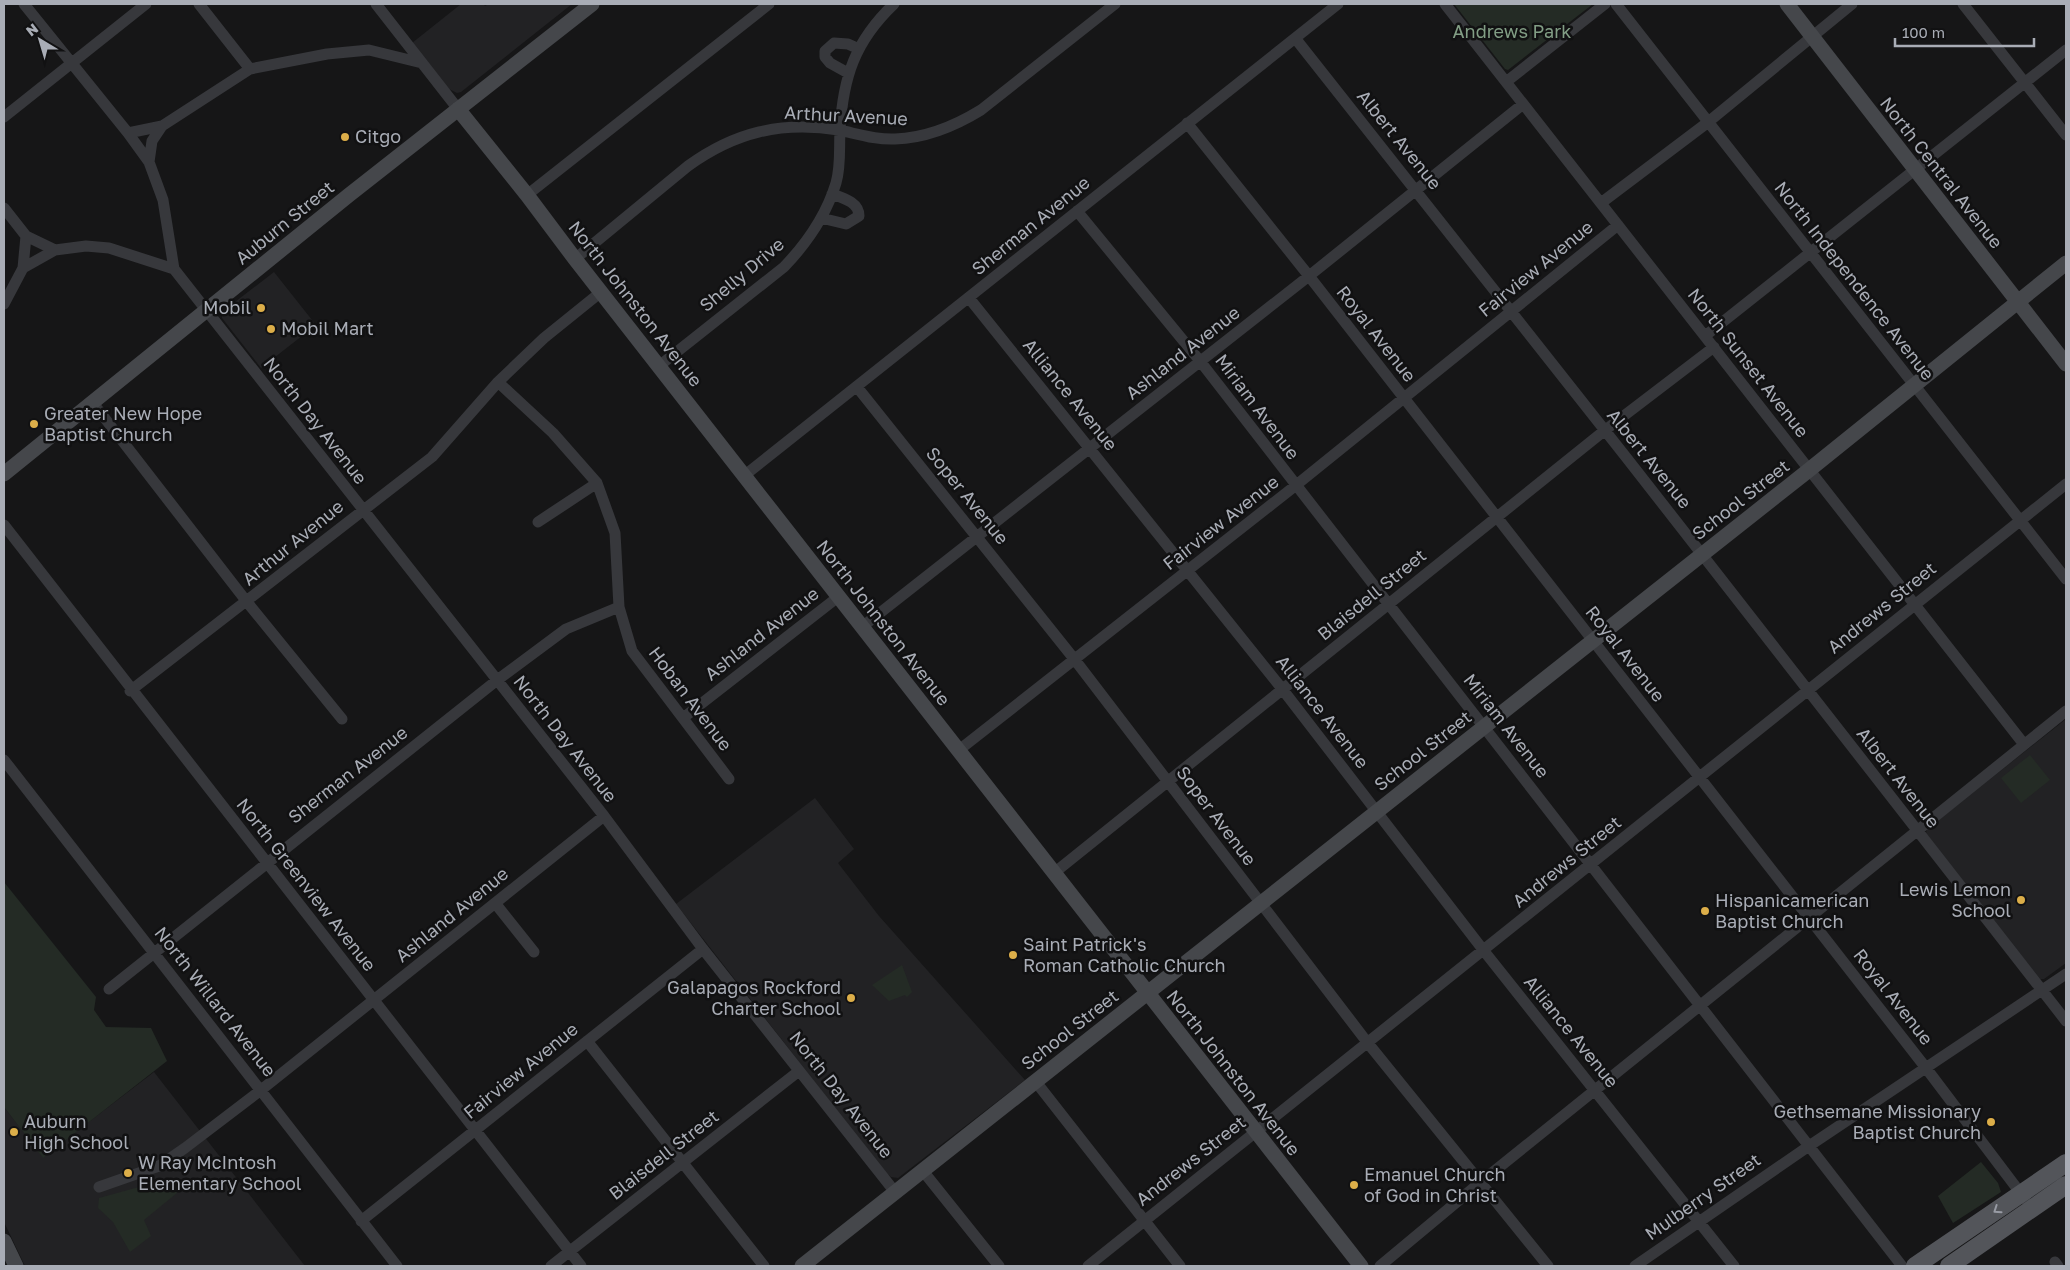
<svg xmlns="http://www.w3.org/2000/svg" width="2070" height="1270" font-family="'Golos Text',sans-serif">
  <style>
    .built { fill: #222224 }
    .green { fill: #242b25 }
    .lines { fill: none; stroke-linecap: round; stroke-linejoin: round }
    .street { stroke: #37383c; stroke-width: 11 }
    .secondary { stroke: #45474b; stroke-width: 15 }
    .primary { stroke: #53555a; stroke-width: 18 }
    .oneway { stroke: #989ba4 }
    .poi-dot { fill: #dcae49; stroke: #111112; stroke-width: 2 }
    .labels { text-anchor: middle; stroke-width: 5; stroke-linejoin: round; paint-order: stroke }
    .park-label { font-size: 18px; fill: #829e85; stroke: #111112 }
    .street-label { font-size: 18px; fill: #a9adb6; stroke: #111112 }
    .poi-label { font-size: 18px; fill: #a9adb6; stroke: #111112; text-anchor: start }
  </style>
  <rect width="100%" height="100%" fill="#161617"/>
  <path class="built" d="M461,4H483L485,6L489,4H572L461,92L457,93L447,88L412,43Z
    M274,272L316,325L261,368L222,318V312Z
    M2066,719V963L2044,979H2040L1926,833L1927,829Z
    M815,798L854,849L838,863L879,916L1025,1080L898,1178L891,1177L885,1172L676,904Z
    M154,1072L305,1266H25L4,1222V1107L43,1157Z"/>
  <path class="green" d="M1454,4H1593L1508,70L1505,69Z
    M2030,755L2050,780L2021,803L2001,778Z
    M4,882L96,997L94,1010L106,1027L151,1028L167,1061L43,1158L4,1107Z
    M902,965L912,992L907,997L905,995L889,1001L872,985Z
    M1981,1162L1998,1183L2001,1192L1953,1223L1938,1196Z
    M168,1179L177,1193L144,1220L151,1236L130,1252L113,1222L98,1208L99,1198Z"/>
  <g class="lines">
    <path class="street" d="M24,4L128,133L162,126L152,141L149,162L163,200L174,269
      M199,4L250,69
      M376,4L458,109
      M1445,4L2023,743
      M1616,4L2066,579
      M1963,4L2066,135
      M1295,38C1554,364 1811,692 2066,1021
      M848,73L830,63L825,57V51L834,43L848,44L859,49
      M1506,82L1605,4
      M4,117L146,4
      M1187,123L1309,276L1926,1068L2025,1199
      M162,126L250,69L327,54L369,50L422,63
      M128,133L149,162
      M527,195L769,4
      M1601,203L1707,123L1852,4
      M4,208L26,236
      M1077,211L1200,361L1902,1266
      M821,218L846,224L859,216C859,202 843,198 832,194
      M575,259L688,166C735,132 781,121 839,130C858,134 876,140 895,139C926,138 955,126 981,110L1115,4
      M23,268L55,250
      M969,298L1283,690L1484,951L1734,1266
      M4,304L23,268L26,236L55,250L86,246L109,248L174,269L604,816L703,949L895,1192
      M1705,336L2066,50
      M659,366L784,267C807,243 826,216 836,183C841,166 839,148 840,130C843,77 855,41 894,4
      M498,382L553,433L597,483L615,533L619,607L632,651L729,779
      M857,387L1075,660L1367,1042L1548,1266
      M93,403L247,602L342,719
      M745,475L1338,4
      M538,522L597,483
      M4,525L581,1266
      M862,627L1309,276L1523,104
      M130,691L432,457L498,382L544,338L601,292
      M683,718L838,597
      M959,750L1295,486L1618,225
      M4,760L397,1266
      M1054,873L1604,431L1714,347
      M495,903L534,952
      M109,989L496,681L566,629L619,607
      M587,1041L764,1266
      M1036,1082L1180,1266
      M923,1171L999,1266
      M99,1187L159,1166L185,1148L261,1090L604,816
      M361,1221L703,949
      M2055,1262L2058,1266
      M551,1266L799,1071
      M1088,1266L2066,484
      M1380,1266L1482,1181L2066,711
      M1635,1266L1809,1146L2066,974"/>
    <path class="secondary" d="M1787,4L2066,364
      M458,109L527,195L575,259L1361,1266
      M4,474L349,195L592,4
      M4,1241L16,1266
      M802,1266L1809,470L2066,263"/>
    <path class="primary" d="M1915,1266L2066,1163
      M1949,1266L2066,1185"/>
  </g>
  <defs><path id="oneway-chevron" d="M-2-3.5L2.5 0L-2 3.5" fill="none" stroke-width="1.6" stroke-linecap="round" stroke-linejoin="round" transform="scale(1.25)"/></defs>
  <use class="oneway" href="#oneway-chevron" transform="translate(1997 1210) rotate(146)"/>
  <g class="poi-dot">
    <circle cx="345" cy="137" r="5"/>
    <circle cx="261" cy="308" r="5"/>
    <circle cx="271" cy="329" r="5"/>
    <circle cx="34" cy="424" r="5"/>
    <circle cx="2021" cy="900" r="5"/>
    <circle cx="1705" cy="911" r="5"/>
    <circle cx="1013" cy="955" r="5"/>
    <circle cx="851" cy="998" r="5"/>
    <circle cx="1991" cy="1122" r="5"/>
    <circle cx="14" cy="1132" r="5"/>
    <circle cx="128" cy="1173" r="5"/>
    <circle cx="1354" cy="1185" r="5"/>
  </g>
  <g class="labels">
    <g class="park-label">
      <text x="1512" y="38">Andrews Park</text>
    </g>
    <g class="street-label">
      <text transform="translate(846 116) rotate(3)" y="6">Arthur Avenue</text>
      <text transform="translate(1399 140) rotate(51)" y="6">Albert Avenue</text>
      <text transform="translate(1941 173) rotate(52)" y="6">North Central Avenue</text>
      <text transform="translate(285 223) rotate(-39)" y="6">Auburn Street</text>
      <text transform="translate(1031 226) rotate(-39)" y="6">Sherman Avenue</text>
      <text transform="translate(1536 269) rotate(-39)" y="6">Fairview Avenue</text>
      <text transform="translate(742 275) rotate(-40)" y="6">Shelly Drive</text>
      <text transform="translate(1854 281) rotate(52)" y="6">North Independence Avenue</text>
      <text transform="translate(635 304) rotate(52)" y="6">North Johnston Avenue</text>
      <text transform="translate(1376 334) rotate(52)" y="6">Royal Avenue</text>
      <text transform="translate(1183 353) rotate(-38)" y="6">Ashland Avenue</text>
      <text transform="translate(1748 363) rotate(52)" y="6">North Sunset Avenue</text>
      <text transform="translate(1070 395) rotate(51)" y="6">Alliance Avenue</text>
      <text transform="translate(1257 407) rotate(53)" y="6">Miriam Avenue</text>
      <text transform="translate(315 421) rotate(52)" y="6">North Day Avenue</text>
      <text transform="translate(1649 459) rotate(51)" y="6">Albert Avenue</text>
      <text transform="translate(967 496) rotate(51)" y="6">Soper Avenue</text>
      <text transform="translate(1741 500) rotate(-38)" y="6">School Street</text>
      <text transform="translate(1221 523) rotate(-38)" y="6">Fairview Avenue</text>
      <text transform="translate(293 543) rotate(-39)" y="6">Arthur Avenue</text>
      <text transform="translate(1372 595) rotate(-39)" y="6">Blaisdell Street</text>
      <text transform="translate(1882 608) rotate(-39)" y="6">Andrews Street</text>
      <text transform="translate(883 623) rotate(52)" y="6">North Johnston Avenue</text>
      <text transform="translate(762 634) rotate(-38)" y="6">Ashland Avenue</text>
      <text transform="translate(1625 654) rotate(52)" y="6">Royal Avenue</text>
      <text transform="translate(690 699) rotate(53)" y="6">Hoban Avenue</text>
      <text transform="translate(1322 712) rotate(52)" y="6">Alliance Avenue</text>
      <text transform="translate(1506 726) rotate(52)" y="6">Miriam Avenue</text>
      <text transform="translate(565 739) rotate(52)" y="6">North Day Avenue</text>
      <text transform="translate(1423 751) rotate(-38)" y="6">School Street</text>
      <text transform="translate(348 775) rotate(-38)" y="6">Sherman Avenue</text>
      <text transform="translate(1898 778) rotate(52)" y="6">Albert Avenue</text>
      <text transform="translate(1216 816) rotate(53)" y="6">Soper Avenue</text>
      <text transform="translate(1567 862) rotate(-39)" y="6">Andrews Street</text>
      <text transform="translate(306 885) rotate(52)" y="6">North Greenview Avenue</text>
      <text transform="translate(452 915) rotate(-39)" y="6">Ashland Avenue</text>
      <text transform="translate(1893 997) rotate(52)" y="6">Royal Avenue</text>
      <text transform="translate(215 1002) rotate(52)" y="6">North Willard Avenue</text>
      <text transform="translate(1070 1030) rotate(-38)" y="6">School Street</text>
      <text transform="translate(1571 1032) rotate(51)" y="6">Alliance Avenue</text>
      <text transform="translate(521 1071) rotate(-39)" y="6">Fairview Avenue</text>
      <text transform="translate(1233 1073) rotate(52)" y="6">North Johnston Avenue</text>
      <text transform="translate(841 1095) rotate(52)" y="6">North Day Avenue</text>
      <text transform="translate(664 1155) rotate(-38)" y="6">Blaisdell Street</text>
      <text transform="translate(1191 1161) rotate(-38)" y="6">Andrews Street</text>
      <text transform="translate(1703 1197) rotate(-35)" y="6">Mulberry Street</text>
    </g>
    <g class="poi-label">
      <text x="355" y="143">Citgo</text>
      <text x="251" y="314" text-anchor="end">Mobil</text>
      <text x="281" y="335">Mobil Mart</text>
      <text x="44" y="420">Greater New Hope<tspan x="44" dy="21">Baptist Church</tspan></text>
      <text x="2011" y="896" text-anchor="end">Lewis Lemon<tspan x="2011" dy="21">School</tspan></text>
      <text x="1715" y="907">Hispanicamerican<tspan x="1715" dy="21">Baptist Church</tspan></text>
      <text x="1023" y="951">Saint Patrick's<tspan x="1023" dy="21">Roman Catholic Church</tspan></text>
      <text x="841" y="994" text-anchor="end">Galapagos Rockford<tspan x="841" dy="21">Charter School</tspan></text>
      <text x="1981" y="1118" text-anchor="end">Gethsemane Missionary<tspan x="1981" dy="21">Baptist Church</tspan></text>
      <text x="24" y="1128">Auburn<tspan x="24" dy="21">High School</tspan></text>
      <text x="138" y="1169">W Ray McIntosh<tspan x="138" dy="21">Elementary School</tspan></text>
      <text x="1364" y="1181">Emanuel Church<tspan x="1364" dy="21">of God in Christ</tspan></text>
    </g>
  </g>
  <rect width="2070" height="1270" fill="none" stroke="#a9adb6" stroke-width="10"/>
  <g transform="translate(40 40) rotate(322)" stroke="#111112" stroke-width="4" paint-order="stroke">
  <path d="M0-4L9 19L0 12L-9 19Z" fill="#a9adb6"/>
  <text y="-8" font-size="14" font-weight="bold" text-anchor="middle" fill="#a9adb6">N</text>
  </g>
  <path d="M1895 38v8h139v-8" fill="none" stroke="#a9adb6" stroke-width="2.5"/>
  <text x="1902" y="38" font-size="15" fill="#a9adb6" stroke="#111112" stroke-width="4" paint-order="stroke">100 m</text>
</svg>
